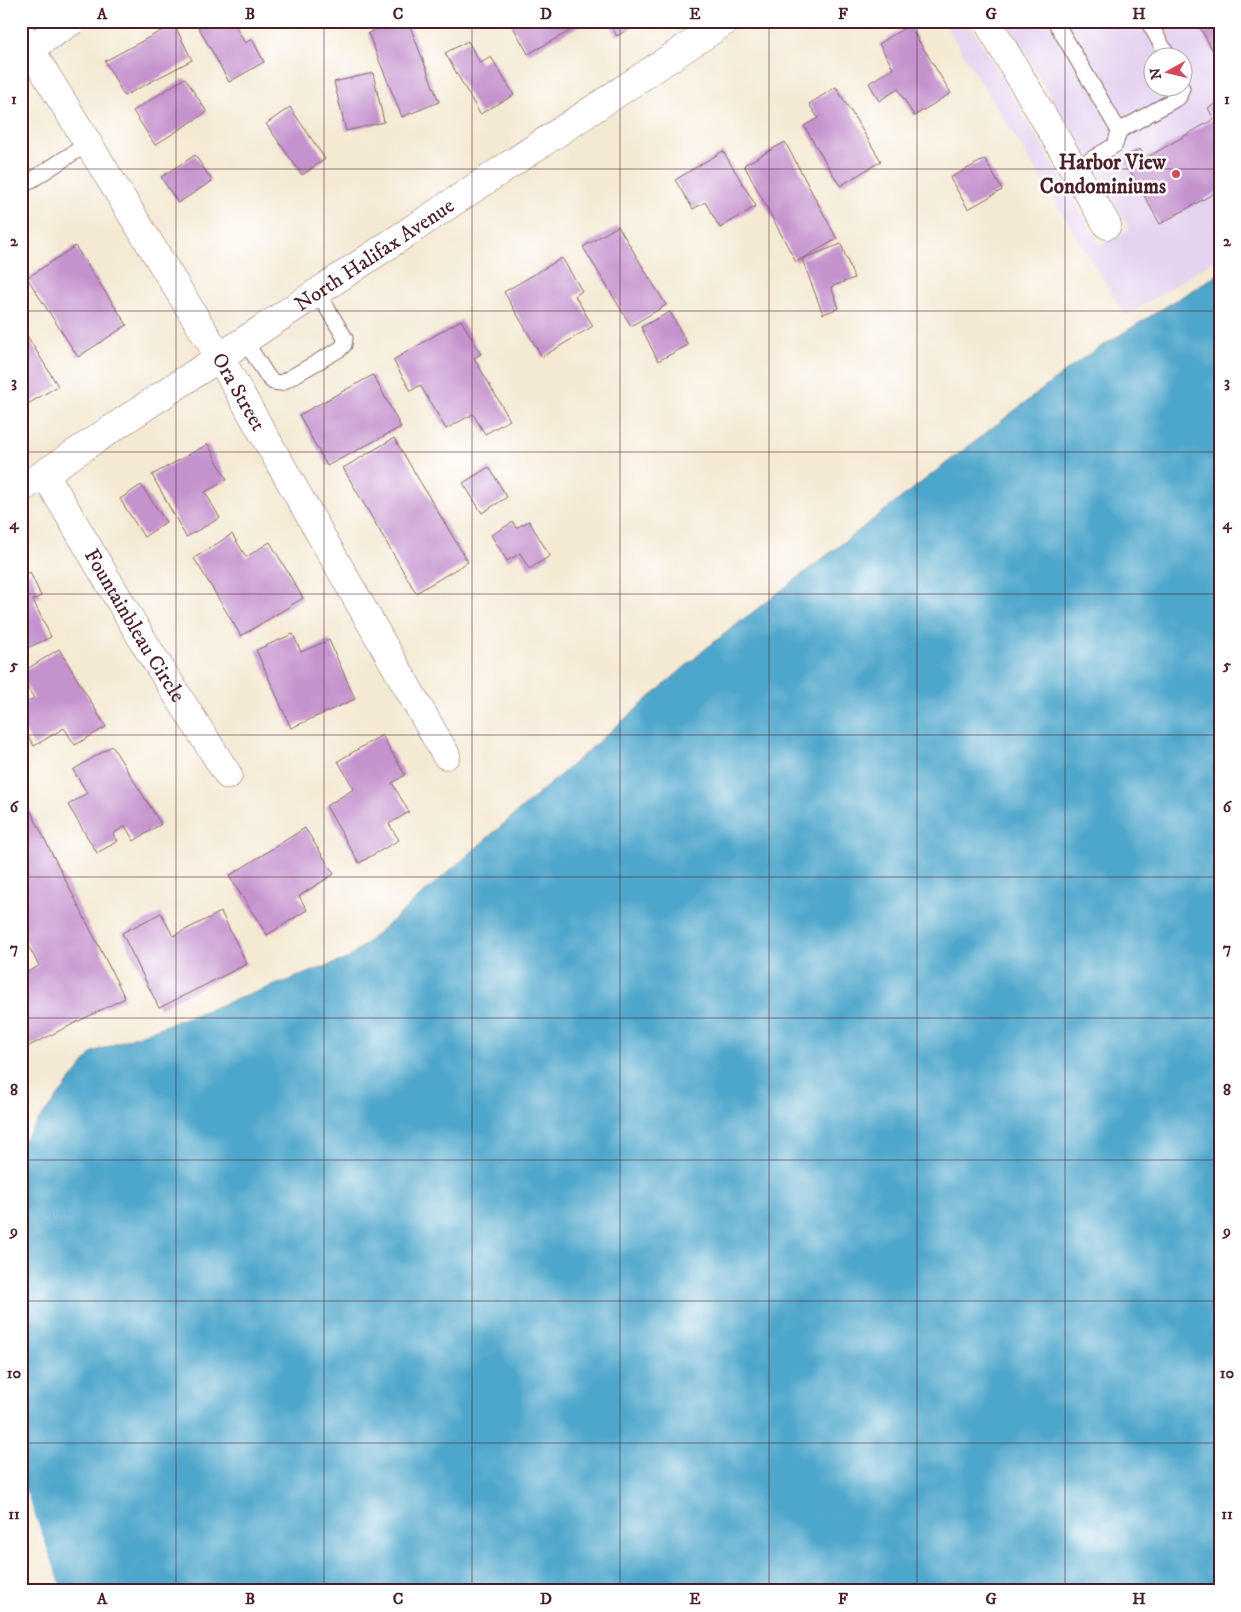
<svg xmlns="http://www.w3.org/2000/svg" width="1241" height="1612" font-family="'IM FELL DW Pica',serif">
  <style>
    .built { fill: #e5d3f0; fill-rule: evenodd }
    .water { fill: #4da6cb; stroke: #4c627b }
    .pier { fill: #f4e9d3 }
    .building { fill: #c492cd }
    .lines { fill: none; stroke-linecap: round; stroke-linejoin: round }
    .service-casing { stroke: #866666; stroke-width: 17 }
    .minor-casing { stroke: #866666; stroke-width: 29 }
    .tertiary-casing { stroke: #866666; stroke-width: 29 }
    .service { stroke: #fff; stroke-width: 15 }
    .minor { stroke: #fff; stroke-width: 28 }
    .tertiary { stroke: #fff; stroke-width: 28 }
    .grid { fill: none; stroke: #4a1f2b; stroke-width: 1; stroke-opacity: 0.55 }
    .poi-dot { fill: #d1495b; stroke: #fff; stroke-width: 2 }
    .labels { text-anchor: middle; stroke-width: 5; stroke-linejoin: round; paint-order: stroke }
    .poi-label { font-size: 21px; font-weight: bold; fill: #4a1f2b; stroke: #fff; text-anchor: end }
    .street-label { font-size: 21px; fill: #4a1f2b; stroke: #fff }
    .neatline { fill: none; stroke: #4a1f2b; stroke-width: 2 }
    .grid-label { font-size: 16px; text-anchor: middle; font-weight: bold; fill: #4a1f2b }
  </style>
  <rect width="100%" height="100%" fill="#fff"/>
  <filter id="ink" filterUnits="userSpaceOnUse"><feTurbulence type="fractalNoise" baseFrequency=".02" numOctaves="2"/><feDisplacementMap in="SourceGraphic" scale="10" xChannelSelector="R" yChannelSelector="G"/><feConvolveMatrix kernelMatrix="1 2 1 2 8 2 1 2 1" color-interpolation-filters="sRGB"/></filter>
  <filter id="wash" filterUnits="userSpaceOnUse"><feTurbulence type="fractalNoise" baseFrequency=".0096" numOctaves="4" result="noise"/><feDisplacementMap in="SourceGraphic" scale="20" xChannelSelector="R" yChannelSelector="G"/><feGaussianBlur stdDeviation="1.12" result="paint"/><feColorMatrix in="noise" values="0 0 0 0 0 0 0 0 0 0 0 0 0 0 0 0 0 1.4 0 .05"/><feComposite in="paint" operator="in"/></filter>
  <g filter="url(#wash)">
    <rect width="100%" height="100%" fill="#f4e9d3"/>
    <path class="built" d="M943,21H968L1100,245L1130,230L1006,21H1220V256L1126,316ZM1154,58H1184V88H1154Z"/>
    <path class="water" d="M1220,273V1591H21V1143L93,1052L349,958L709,646L1083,358Z"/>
    <path class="pier" d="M21,1478L63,1591H21Z"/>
    <g id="blocks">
      <path class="building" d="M195,21H233L245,43L252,39L264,62L229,82Z
        M397,21H408L439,102L402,117L368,33Z
        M510,21H588L528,54Z
        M608,21H641L617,36Z
        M1196,21H1220V63Z
        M174,24L192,60L124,96L105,61Z
        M909,25L951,93L914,116L898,89L879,101L869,83L893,68L879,44Z
        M468,41L480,63L491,57L514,95L480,114L445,53Z
        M373,73L384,122L346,131L334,82Z
        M185,78L207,112L155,145L133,111Z
        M836,87L881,161L840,186L804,126L818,118L809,104Z
        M1220,102V190L1160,224L1123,158L1140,149L1146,158L1214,119L1208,108Z
        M290,107L325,159L302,175L266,124Z
        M785,142L837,239L796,262L744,165Z
        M723,151L756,206L720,228L705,202L693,209L675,180Z
        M195,155L212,181L178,203L161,177Z
        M985,159L1002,190L968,209L950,178Z
        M618,226L666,305L631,326L583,247Z
        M841,244L854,278L831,287L839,308L823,314L802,259Z
        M75,246L127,325L78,357L27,278Z
        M562,258L582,291L575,296L593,326L542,357L504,292Z
        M670,312L688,345L658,361L641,327Z
        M461,320L481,354L474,358L510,420L485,434L473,414L446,429L420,385L411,391L393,360Z
        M21,326L58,386L21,408Z
        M373,375L401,427L327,466L299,415Z
        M394,438L468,562L416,593L343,468Z
        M208,444L227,480L205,492L220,518L186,537L152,475Z
        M489,467L507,497L482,513L463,483Z
        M141,485L166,522L144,537L120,499Z
        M529,521L550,556L529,569L520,553L507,561L491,535L513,522L516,528Z
        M232,534L246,557L270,542L303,598L241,636L194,558Z
        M30,572L41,596L33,600L51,637L21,651V577Z
        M293,634L301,652L329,640L355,699L291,728L256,650Z
        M59,649L106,727L75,745L64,728L34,746L21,724V706L34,698L21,677V673Z
        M382,735L405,775L392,783L409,812L389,824L399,840L359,863L326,806L354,789L338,761Z
        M112,746L161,824L134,841L125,826L113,834L118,841L97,853L68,805L87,793L73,770Z
        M21,792L125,998L21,1050V975L39,966L21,932Z
        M305,828L334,874L299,896L307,910L267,935L229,876Z
        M221,912L247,964L159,1008L122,933L161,913L173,936Z"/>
    </g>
  </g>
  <g filter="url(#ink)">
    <use href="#blocks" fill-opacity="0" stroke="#866666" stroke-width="1"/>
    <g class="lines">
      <defs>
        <path id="service" d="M1055,21L1119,131L1115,145L1075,169
          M1148,21L1169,58
          M1119,131L1179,97L1182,88
          M21,187L87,144
          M245,341L268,377L273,382L281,383L340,349L344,345L345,338L318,293"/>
        <g id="minor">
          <path d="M987,21L1107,225"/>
          <path id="s1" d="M21,34L220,358L446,755"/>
          <path d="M21,54L72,21"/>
          <path id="s2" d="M45,474L148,649L228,775"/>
        </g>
        <g id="tertiary">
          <path id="s3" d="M21,489L726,21"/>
        </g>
      </defs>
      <use href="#service" class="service-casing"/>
      <use href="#minor" class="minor-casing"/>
      <use href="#tertiary" class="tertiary-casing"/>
      <use href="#service" class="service"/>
      <use href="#minor" class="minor"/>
      <use href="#tertiary" class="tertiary"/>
    </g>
  </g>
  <path class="grid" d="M176,21V1591M324,21V1591M472,21V1591M620,21V1591M769,21V1591M917,21V1591M1065,21V1591M21,169H1220M21,311H1220M21,452H1220M21,594H1220M21,735H1220M21,877H1220M21,1018H1220M21,1160H1220M21,1301H1220M21,1443H1220"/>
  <circle class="poi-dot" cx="1176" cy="174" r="5"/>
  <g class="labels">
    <g class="poi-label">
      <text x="1166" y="169">Harbor View<tspan x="1166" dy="24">Condominiums</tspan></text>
    </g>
    <g class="street-label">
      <text dy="7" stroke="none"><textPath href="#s3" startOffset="424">North Halifax Avenue</textPath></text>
      <text dy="7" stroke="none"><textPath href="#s1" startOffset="419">Ora Street</textPath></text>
      <text dy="7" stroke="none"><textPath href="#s2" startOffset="176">Fountainbleau Circle</textPath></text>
    </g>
  </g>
  <rect width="1241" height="1612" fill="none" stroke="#fff" stroke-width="55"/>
  <g transform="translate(1168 72) rotate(262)"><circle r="24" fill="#ffffff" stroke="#b7a5aa"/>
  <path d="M0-4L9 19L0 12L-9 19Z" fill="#d1495b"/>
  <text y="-8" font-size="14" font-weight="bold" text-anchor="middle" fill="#4a1f2b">N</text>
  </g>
  <rect x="28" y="28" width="1186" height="1556" class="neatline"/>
  <g class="grid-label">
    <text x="102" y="19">A</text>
    <text x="250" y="19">B</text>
    <text x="398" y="19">C</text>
    <text x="546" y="19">D</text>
    <text x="695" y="19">E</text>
    <text x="843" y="19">F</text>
    <text x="991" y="19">G</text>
    <text x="1139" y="19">H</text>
    <text x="14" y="104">1</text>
    <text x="1227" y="104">1</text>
    <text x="14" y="246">2</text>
    <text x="1227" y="246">2</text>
    <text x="14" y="387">3</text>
    <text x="1227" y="387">3</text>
    <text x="14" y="529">4</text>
    <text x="1227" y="529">4</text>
    <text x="14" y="670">5</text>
    <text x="1227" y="670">5</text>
    <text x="14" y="812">6</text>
    <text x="1227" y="812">6</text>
    <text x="14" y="953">7</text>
    <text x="1227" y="953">7</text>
    <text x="14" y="1095">8</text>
    <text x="1227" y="1095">8</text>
    <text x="14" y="1236">9</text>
    <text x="1227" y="1236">9</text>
    <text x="14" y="1378">10</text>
    <text x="1227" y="1378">10</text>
    <text x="14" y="1519">11</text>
    <text x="1227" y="1519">11</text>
    <text x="102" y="1604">A</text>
    <text x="250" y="1604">B</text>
    <text x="398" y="1604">C</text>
    <text x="546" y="1604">D</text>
    <text x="695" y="1604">E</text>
    <text x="843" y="1604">F</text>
    <text x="991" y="1604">G</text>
    <text x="1139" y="1604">H</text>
  </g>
</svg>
